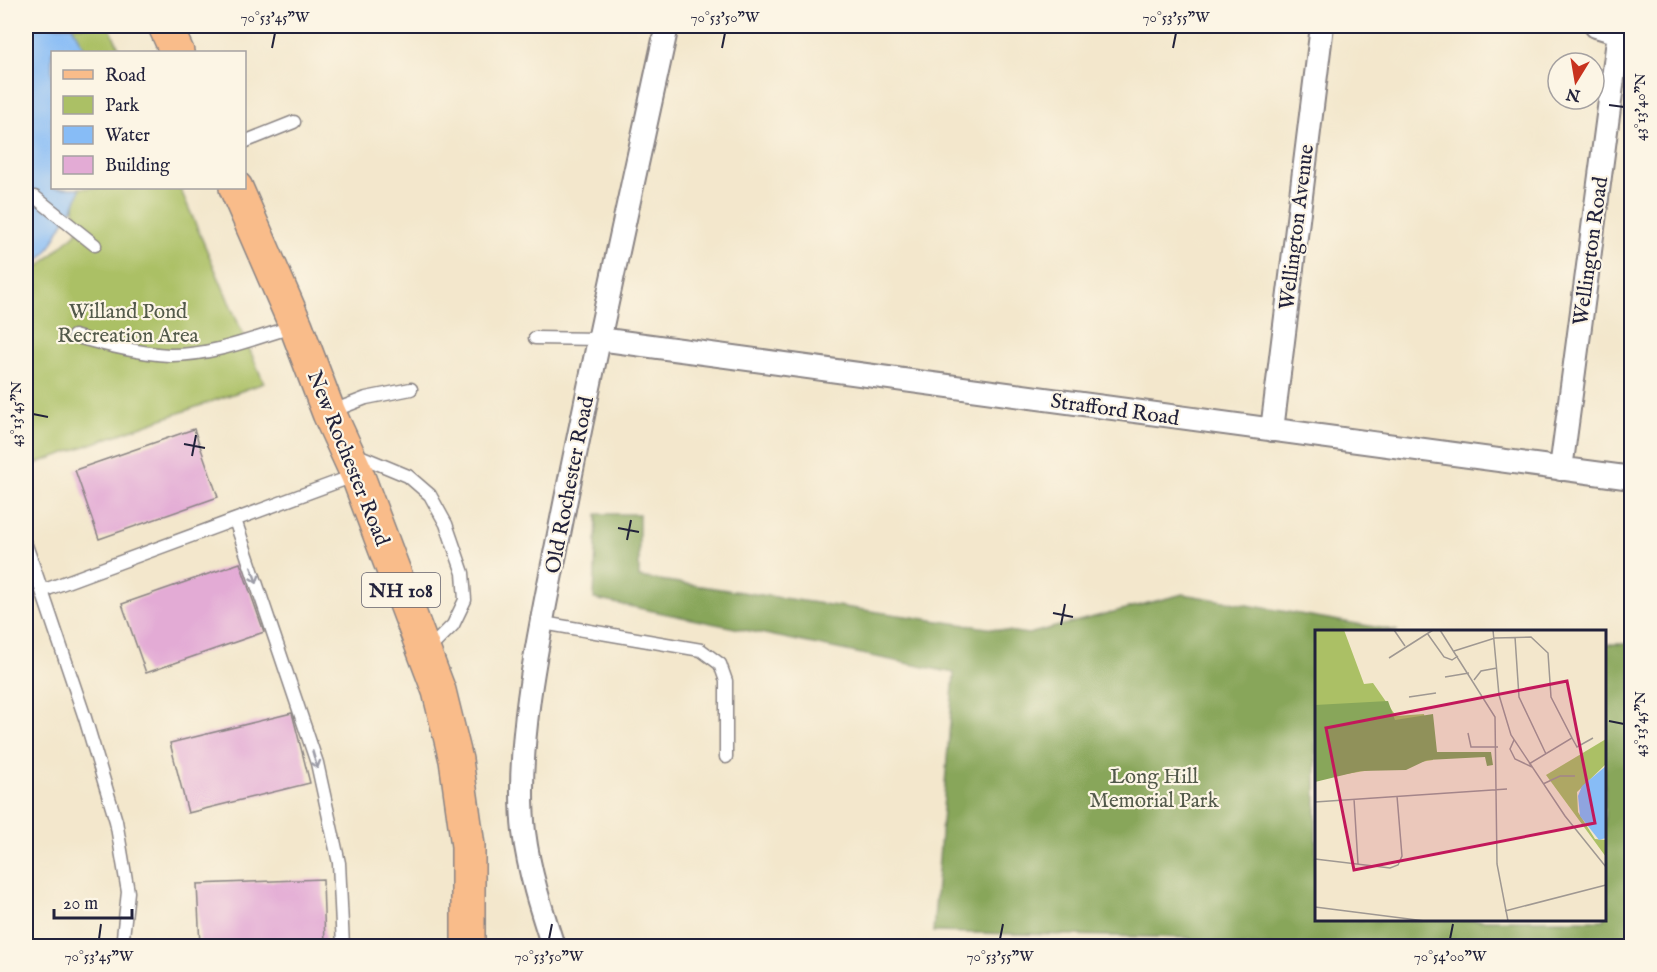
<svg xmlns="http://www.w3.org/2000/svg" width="1657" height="972" font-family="'IM FELL English',serif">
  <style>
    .green { fill: #abc065; stroke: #667150; stroke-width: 1.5 }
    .forest { fill: #88a65a; stroke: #55644a; stroke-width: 1.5 }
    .water { fill: #87bcf6; stroke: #546f98; stroke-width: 1.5 }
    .building { fill: #e3abd5 }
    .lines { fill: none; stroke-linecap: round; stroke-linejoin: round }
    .service-casing { stroke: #8a8484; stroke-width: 15 }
    .minor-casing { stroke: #8a8484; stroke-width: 26 }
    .primary-casing { stroke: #8a8484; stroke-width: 36 }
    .service { stroke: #fff; stroke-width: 12 }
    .minor { stroke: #fff; stroke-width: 22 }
    .primary { stroke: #f9bc8a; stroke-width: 33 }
    .oneway { stroke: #9c9ca7 }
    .ticks { fill: none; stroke: #22223b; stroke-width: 2 }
    .labels { text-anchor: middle; stroke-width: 4.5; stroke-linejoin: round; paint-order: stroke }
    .shield { fill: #fcf5e5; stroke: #63616e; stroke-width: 1.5 }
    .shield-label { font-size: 20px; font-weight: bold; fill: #22223b }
    .street-label { font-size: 21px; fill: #22223b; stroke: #fcf5e5 }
    .park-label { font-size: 21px; fill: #52594a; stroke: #fcf5e5 }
    .inset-road { fill: none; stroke: #9f9892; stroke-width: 1.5 }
    .view { fill: #c2185b; fill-opacity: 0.15; stroke: #c2185b; stroke-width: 3 }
    .inset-edge { fill: none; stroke: #22223b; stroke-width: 3 }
    .neatline { fill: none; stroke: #22223b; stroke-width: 2 }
    .ticks-label { font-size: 15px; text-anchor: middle; fill: #22223b }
  </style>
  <rect width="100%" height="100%" fill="#fcf5e5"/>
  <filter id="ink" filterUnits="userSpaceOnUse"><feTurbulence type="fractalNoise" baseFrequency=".0167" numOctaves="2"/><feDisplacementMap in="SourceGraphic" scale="12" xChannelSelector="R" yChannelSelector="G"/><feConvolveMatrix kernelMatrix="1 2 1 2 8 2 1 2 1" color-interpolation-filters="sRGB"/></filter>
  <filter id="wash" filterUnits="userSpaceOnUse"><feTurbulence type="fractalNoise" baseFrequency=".008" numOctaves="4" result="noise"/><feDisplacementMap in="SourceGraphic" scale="24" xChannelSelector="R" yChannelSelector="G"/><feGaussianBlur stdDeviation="1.35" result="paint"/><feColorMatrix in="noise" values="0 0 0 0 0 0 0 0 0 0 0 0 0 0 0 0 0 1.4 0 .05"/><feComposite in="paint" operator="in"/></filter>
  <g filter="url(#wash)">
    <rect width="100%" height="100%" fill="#f3e7cc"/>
    <path class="green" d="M68,26H109L121,52H87Z
      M78,188H180L264,383L26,467V269L41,265L79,230L74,209Z"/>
    <path class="forest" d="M597,514H639V577L1028,634L1183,594L1398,631L1316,632V920H1604L1605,644H1631V946H1192L1190,938L933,932L954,673L594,599Z"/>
    <path class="water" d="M26,26H72L86,52H52V188H80C78,202 71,210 64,222C51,242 50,257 26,268Z"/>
    <g id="blocks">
      <path class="building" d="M194,429L218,497L99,539L75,470Z
        M240,563L264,632L146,673L122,604Z
        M292,713L310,783L188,813L170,743Z
        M323,879L325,946H200L197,884Z"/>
    </g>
  </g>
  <g filter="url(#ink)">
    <use href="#blocks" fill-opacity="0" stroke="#8a8484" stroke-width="1.5"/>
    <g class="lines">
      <defs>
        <path id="service" d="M244,142L294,122
          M35,197L95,245
          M74,336C105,345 136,353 169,355C211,356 255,338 295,326
          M535,338L599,339
          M330,412L366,398L411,389
          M355,454L408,476L430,495L446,524L463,573L465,600L453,625L426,652
          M235,520L317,763L339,863L343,946
          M26,545L42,591
          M543,623L701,650L720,664L726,681V757
          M122,946L128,892L116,821L85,718L42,591L356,475"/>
        <path id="minor" d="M1596,26L1632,37
          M599,339L1632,478
          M1272,430L1322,26
          M1561,469L1619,33
          M553,946C541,909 529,872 524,832C514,739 543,616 561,524C594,357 631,192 667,26"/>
        <path id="primary" d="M165,26L177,52
          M236,188L296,326L329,413L357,474L439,691L456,760L468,846V946"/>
      </defs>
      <use href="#service" class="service-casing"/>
      <use href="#minor" class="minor-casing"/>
      <use href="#primary" class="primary-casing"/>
      <use href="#service" class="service"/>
      <use href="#minor" class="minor"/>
      <use href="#primary" class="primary"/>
    </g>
    <defs><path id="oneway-shaft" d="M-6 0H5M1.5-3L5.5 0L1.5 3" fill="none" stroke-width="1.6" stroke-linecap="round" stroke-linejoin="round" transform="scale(1.5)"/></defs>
    <g class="oneway">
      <use href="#oneway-shaft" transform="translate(254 575) rotate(71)"/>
      <use href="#oneway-shaft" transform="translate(315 760) rotate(74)"/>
    </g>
  </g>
  <path class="ticks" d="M272,48L275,33M722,48L725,33M1173,48L1176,33M1609,105L1624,107M33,414L48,417M184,444L205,448M192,456L196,435M618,528L639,532M627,540L631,520M1053,613L1073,617M1061,625L1065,604M1609,721L1624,724M99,939L101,924M549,939L552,924M1000,939L1003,924M1450,939L1453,924"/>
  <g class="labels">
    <rect class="shield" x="362" y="573" width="78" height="34" rx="4.5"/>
    <g class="shield-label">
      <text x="401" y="597">NH 108</text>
    </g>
    <g class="street-label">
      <text transform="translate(1296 227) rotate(-83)" y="7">Wellington Avenue</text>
      <text transform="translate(1590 251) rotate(-82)" y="7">Wellington Road</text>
      <text transform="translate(1115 409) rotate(8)" y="7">Strafford Road</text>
      <text transform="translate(349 458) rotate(68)" y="7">New Rochester Road</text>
      <text transform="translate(569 485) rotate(-79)" y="7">Old Rochester Road</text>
    </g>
    <g class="park-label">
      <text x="128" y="318">Willand Pond<tspan x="128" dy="24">Recreation Area</tspan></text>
      <text x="1154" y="783">Long Hill<tspan x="1154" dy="24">Memorial Park</tspan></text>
    </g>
  </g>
  <g transform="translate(1315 630)">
    <rect width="291" height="291" fill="#f3e7cc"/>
    <path d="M0,0H29L49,54L58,53L81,86L109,84L118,130L0,149ZM291,109V134L262,162L263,182L280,209L291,210V227L231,145Z" fill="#abc065"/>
    <path d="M73,71L80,90L118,84L122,122H176L178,135L172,136L170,127L112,130L91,140L45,141L0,152V75Z" fill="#88a65a"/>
    <path d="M291,136V208L284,210L265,186L263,166L267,156Z" fill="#87bcf6"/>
    <path class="inset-road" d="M79,0L90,16M125,0L180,87L182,234L193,291M178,0L184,65L196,105L250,186L291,237M112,3L129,27L137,30L143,26M200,7L204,67L231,124M139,21L180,8L216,7L233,23L236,67L257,108L214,134M74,28L118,0M130,47L154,43M159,50L166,41L182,38M94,67L121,63M153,103L156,117H183M257,108L262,117L278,108M199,110L195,119L200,129L217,137M228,154L245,146H260M39,169L43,234M0,172L192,159M0,229L75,238L83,235L87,226L82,166M0,277L110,291M190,281L291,255"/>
    <path class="view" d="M252,51L280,193L39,240L11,98Z"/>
    <rect width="291" height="291" class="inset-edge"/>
  </g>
  <rect width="1657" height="972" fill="none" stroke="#fcf5e5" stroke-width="66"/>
  <rect x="51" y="51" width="195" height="138" fill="#fcf5e5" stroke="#a5a1a1" stroke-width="1.5"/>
  <rect x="63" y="70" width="30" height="9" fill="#f9bc8a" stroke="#a5a1a1" stroke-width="1.5"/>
  <text x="105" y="81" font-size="18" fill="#22223b">Road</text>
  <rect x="63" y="96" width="30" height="18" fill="#abc065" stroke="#a5a1a1" stroke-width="1.5"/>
  <text x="105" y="111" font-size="18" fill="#22223b">Park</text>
  <rect x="63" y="126" width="30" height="18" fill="#87bcf6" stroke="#a5a1a1" stroke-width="1.5"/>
  <text x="105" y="141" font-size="18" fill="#22223b">Water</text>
  <rect x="63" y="156" width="30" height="18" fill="#e3abd5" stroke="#a5a1a1" stroke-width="1.5"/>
  <text x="105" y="171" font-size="18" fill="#22223b">Building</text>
  <g transform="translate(1576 81) rotate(191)"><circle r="28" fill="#fcf5e5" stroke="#a5a1a1" stroke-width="1.5"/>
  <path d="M0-4.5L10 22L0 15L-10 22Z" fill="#c8321e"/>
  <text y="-9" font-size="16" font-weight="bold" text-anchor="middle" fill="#22223b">N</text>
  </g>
  <path d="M54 909v9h78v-9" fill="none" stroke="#22223b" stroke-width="3"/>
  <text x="63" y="909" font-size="18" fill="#22223b" stroke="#fcf5e5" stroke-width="4.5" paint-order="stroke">20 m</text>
  <rect x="33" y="33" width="1591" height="906" class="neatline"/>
  <g class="ticks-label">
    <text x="275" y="22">70°53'45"W</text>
    <text x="725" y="22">70°53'50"W</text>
    <text x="1176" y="22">70°53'55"W</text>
    <text transform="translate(1640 107) rotate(-90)" y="5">43°13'40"N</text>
    <text transform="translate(16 414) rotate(-90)" y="5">43°13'45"N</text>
    <text transform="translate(1640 724) rotate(-90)" y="5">43°13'45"N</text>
    <text x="99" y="961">70°53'45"W</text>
    <text x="549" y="961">70°53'50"W</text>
    <text x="1000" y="961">70°53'55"W</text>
    <text x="1450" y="961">70°54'00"W</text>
  </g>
</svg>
